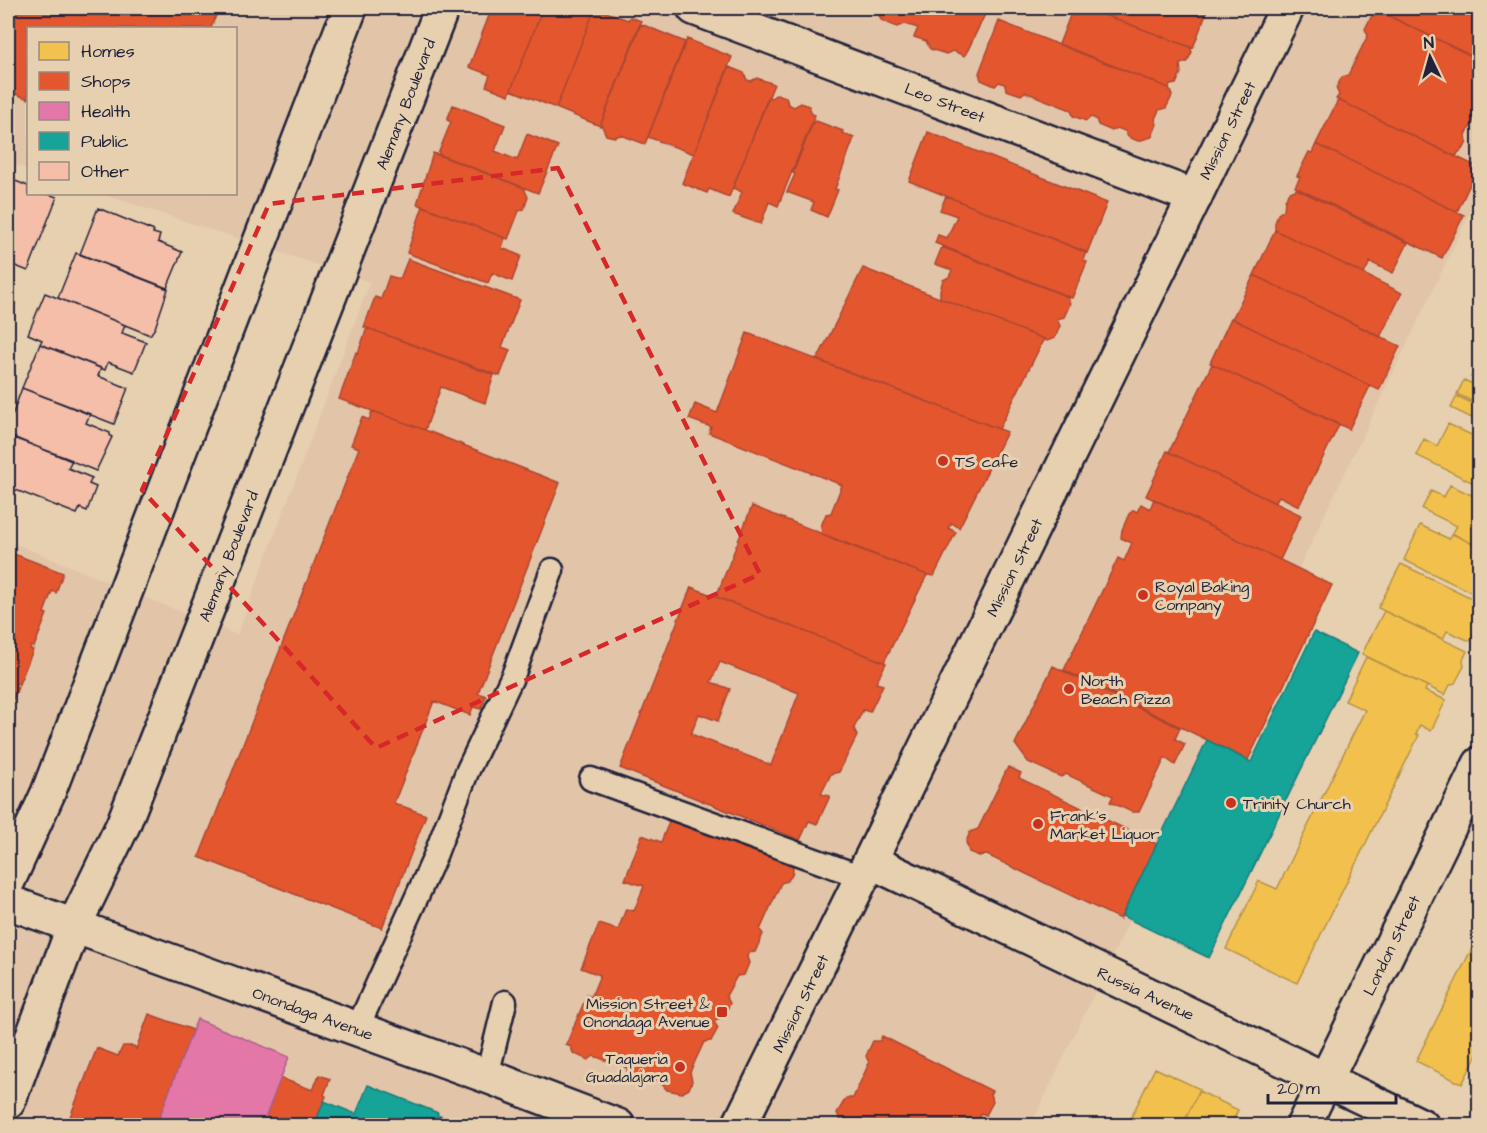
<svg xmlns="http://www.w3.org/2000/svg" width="1487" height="1133" font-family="'Architects Daughter',sans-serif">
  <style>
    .built { fill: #e2c4a8 }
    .homes { fill: #f2c14e; stroke: #b49148; stroke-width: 1.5 }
    .shops { fill: #e4572e; stroke: #aa4732; stroke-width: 1.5; fill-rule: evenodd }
    .health { fill: #e377a8; stroke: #a95e87; stroke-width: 1.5 }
    .public { fill: #17a398; stroke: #1a7c7c; stroke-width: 1.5 }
    .building { fill: #f4bea8; stroke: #22223b; stroke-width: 1.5 }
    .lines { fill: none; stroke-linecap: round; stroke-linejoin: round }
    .service-casing { stroke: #22223b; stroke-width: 27 }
    .minor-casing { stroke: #22223b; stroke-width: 38 }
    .secondary-casing { stroke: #22223b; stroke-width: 38 }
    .primary-casing { stroke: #22223b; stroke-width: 38 }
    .service { stroke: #e6d0af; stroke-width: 22 }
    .minor { stroke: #e6d0af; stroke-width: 33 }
    .secondary { stroke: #e6d0af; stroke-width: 33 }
    .primary { stroke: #e6d0af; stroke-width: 33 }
    .marked { fill: none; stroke: #d62828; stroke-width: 4.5; stroke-dasharray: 12 8; stroke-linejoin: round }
    .poi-dot { fill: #c8321e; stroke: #e6d0af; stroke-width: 2 }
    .labels { text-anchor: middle; stroke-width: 6; stroke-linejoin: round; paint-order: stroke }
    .street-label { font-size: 16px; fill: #22223b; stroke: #e6d0af }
    .poi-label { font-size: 16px; fill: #22223b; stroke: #e6d0af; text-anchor: start }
  </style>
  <rect width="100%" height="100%" fill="#e6d0af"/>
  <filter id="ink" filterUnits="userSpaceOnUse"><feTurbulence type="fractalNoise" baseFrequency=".0167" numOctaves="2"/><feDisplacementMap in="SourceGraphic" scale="12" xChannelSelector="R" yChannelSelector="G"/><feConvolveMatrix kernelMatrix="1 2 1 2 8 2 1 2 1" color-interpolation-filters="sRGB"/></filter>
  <g filter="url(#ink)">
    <path class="built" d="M8,8H1479V194L1031,1125L24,1126L8,1120V541L237,635L370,282L102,194H236V28H28V169L8,162Z"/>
    <path class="homes" d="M1480,360V381L1471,377Z
      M1464,380L1480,387V405L1457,394Z
      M1457,396L1480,407V422L1451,408Z
      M1448,424L1480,439V494L1473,491L1476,484L1416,455L1424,439L1437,446Z
      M1450,485L1480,499V547L1452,534L1457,526L1422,509L1431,491L1444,497Z
      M1420,525L1449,539L1452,533L1480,548V591L1477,595L1404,560Z
      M1401,564L1480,602V622L1470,641L1447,631L1443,639L1378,608Z
      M1384,611L1467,651L1463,660L1464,666L1455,683L1450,685L1445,695L1362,654Z
      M1366,657L1427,686L1425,691L1446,700L1431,731L1420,725L1416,734L1419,735L1297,983L1226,949L1259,881L1277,889L1365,710L1345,701Z
      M1480,932V1049L1462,1084L1416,1061Z
      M1155,1068L1200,1089L1182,1126H1127Z
      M1199,1091L1238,1110L1230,1126H1182Z"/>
    <path class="shops" d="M8,8H219L211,28H28V99L8,91Z
      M492,8H543L509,95L486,86L490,75L469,67Z
      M543,8H595L556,108L511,90Z
      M595,8L628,20L630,17L641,21L600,126L556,108Z
      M867,8H988L965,56L953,51L946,54L930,49L926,41L914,37L918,28L905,24L897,27L881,20L878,12Z
      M1073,8H1086L1190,47L1192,52L1187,62L1180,64L1181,73L1176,84L1170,85L1169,88L1059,44Z
      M1086,8H1208L1193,48Z
      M1380,8H1480V60L1378,11Z
      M1379,11L1480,60V109L1466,135L1467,142L1464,148L1458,153L1456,157L1336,99L1339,95L1336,88L1342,77L1348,75L1368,35L1365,29L1371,17L1377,15Z
      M999,21L1169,88L1172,96L1166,108L1159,110L1155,119L1157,124L1152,137L1138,141L1128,137L1125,131L1117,128L1112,131L1098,125L1096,119L1091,117L1086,121L1073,116L1071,110L1025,92L1021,95L1006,90L1005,84L999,82L995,86L981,80L979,73Z
      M641,24L685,42L645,144L621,135L614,137L606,135L601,124Z
      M687,39L732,57L694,154L648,137Z
      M729,67L744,73L747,80L751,81L757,78L774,84L729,197L709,189L707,193L682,183Z
      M777,94L786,97L788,104L794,107L801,103L809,106L812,114L815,115L778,206L769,202L761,224L733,214L742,192L733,188L768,97L771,98Z
      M1338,100L1478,167L1457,212L1316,144Z
      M453,105L505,125L495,151L517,160L527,134L558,146L538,193L438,154L451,122L447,120Z
      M816,121L843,131L842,133L854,138L835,189L838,190L827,217L811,210L814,202L787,192L795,174L793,173L813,122Z
      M928,132L1107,203L1087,253L909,181Z
      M1316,144L1464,215L1442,258L1295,187L1300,177L1297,176L1309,152L1312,153Z
      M433,153L524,188L528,197L524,209L519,211L508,239L417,204Z
      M1297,189L1408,243L1393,273L1370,262L1364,274L1275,230V223L1278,214L1284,210L1285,201L1288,193Z
      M946,196L1086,252L1083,260L1087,262L1072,298L935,243L938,235L947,238L957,216L940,210Z
      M423,206L505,238L502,248L521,256L512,281L492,273L488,283L407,253Z
      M1275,230L1402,293L1380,337L1254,275Z
      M942,247L1068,297L1070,304L1064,317L1057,319L1060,326L1055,338L1047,341L1044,339L940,298V290L943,280L949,277L952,270L935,264Z
      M408,259L520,300L502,347L510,350L500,376L364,327L375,297L381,299L389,276L400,279Z
      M863,268L1044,339L999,429L817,360Z
      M1254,275L1400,346L1379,390L1232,319Z
      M1231,318L1370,386L1349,429L1210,363Z
      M367,328L494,375L485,403L441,387L425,430L339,399L356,352L358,353Z
      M747,333L1007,432L959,528L952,523L948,528L956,532L934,576L927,575L822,535L821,526L826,514L831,513L842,485L709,433L711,427L689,419L695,404L717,413Z
      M1212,364L1339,425L1299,506L1279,496L1275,503L1169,452Z
      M372,411L425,430L560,483L478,693L486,696L481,709L473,707L470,715L434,701L394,803L426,815L382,928L199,857L359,448L351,445L362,417L369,420Z
      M1167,451L1301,515L1280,560L1146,496Z
      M1154,499L1332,585L1248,760L1064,670L1118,558L1124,561L1132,543L1121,538L1122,530L1129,514L1134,510L1137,512L1141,504L1150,509Z
      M752,506L927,575L884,662L716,597Z
      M9,552L63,573L56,593L52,591L44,613L47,614L34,647L31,646L30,649L33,650L19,684L16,683L15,685L18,687L8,713Z
      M691,587L886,663L876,683L883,685L870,712L863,710L854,728L857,736L839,772L831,774L821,794L830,796L817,824L809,821L800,840L620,768ZM720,662L799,693L771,765L691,734L699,714L718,721L730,689L711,682Z
      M1053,666L1180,728L1175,739L1185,744L1175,765L1165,758L1139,812H1132L1110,802L1113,796L1066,774L1061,777L1028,762L1015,744Z
      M1008,767L1021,773L1019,778L1157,844L1120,919L987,855L979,856L969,852L966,842L970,832L978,829Z
      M668,815L790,857L793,868L792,875L787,881L781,883L760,930L763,934L755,952L748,953L747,957L749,963L744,975L737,976L726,996L730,1003L724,1016L717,1019L714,1022L718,1028L711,1041L704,1042L690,1072L692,1081L689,1089L682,1093L667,1090L660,1082L649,1077L644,1082L628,1076L627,1068L594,1056L588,1060L573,1053L571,1047L566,1045L587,995L591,997L600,975L581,968L599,924L618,930L626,909L634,911L644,886L625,880L642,835L661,842L669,822L666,820Z
      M149,1014L193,1030L156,1126H76L68,1122L97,1048L118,1056L123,1046H134L136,1049Z
      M882,1036L992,1091L990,1094L993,1102L986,1115L981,1113L975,1126L839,1125L841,1121L837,1113L846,1098H853L869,1063L866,1056L873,1041H880Z
      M319,1075L330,1079L324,1095L326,1096L314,1126H262L280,1078L313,1090Z"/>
    <path class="health" d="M197,1019L289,1057L262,1126H156Z"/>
    <path class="public" d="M1314,632L1358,653L1209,958L1122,916L1207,740L1251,762Z
      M368,1085L438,1113L437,1115L443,1117L439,1126H314L324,1101L356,1114Z"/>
    <path class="building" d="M8,178L28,186V194H48L57,197L28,271L8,263Z
      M98,208L154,231L153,233L160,235L158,242L182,252L167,288L80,254Z
      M76,253L168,289L155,328L150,335L58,298Z
      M45,293L125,325L122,333L146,342L134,372L108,362L105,370L40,344L42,340L28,334Z
      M40,344L101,368L98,376L128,388L114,424L22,388Z
      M22,388L90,414L86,423L110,433V436L112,437L96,471L8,435V427Z
      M8,436L72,460L68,468L92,478L89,484L96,487L87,511L80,508L77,514L8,487Z"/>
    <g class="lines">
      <defs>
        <path id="service" d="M591,779L862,877
          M357,1029L433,861L467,772L514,673L552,570
          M487,1076L505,1002"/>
        <path id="minor" d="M694,8L1195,197
          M870,861L1422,1126
          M8,902L487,1076L618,1126
          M1303,1126L1480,764"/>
        <path id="secondary" d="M739,1126L870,861L1287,8"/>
        <path id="primary" d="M8,881L48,793L350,8
          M8,1102L74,926L123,825L442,8"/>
      </defs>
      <use href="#service" class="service-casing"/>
      <use href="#minor" class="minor-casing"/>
      <use href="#secondary" class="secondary-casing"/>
      <use href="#primary" class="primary-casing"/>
      <use href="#service" class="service"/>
      <use href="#minor" class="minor"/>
      <use href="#secondary" class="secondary"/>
      <use href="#primary" class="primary"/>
    </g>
  </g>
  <path class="marked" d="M558,168L760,574L376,748L142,490L269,204Z"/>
  <g class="poi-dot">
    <circle cx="943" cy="461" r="6"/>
    <circle cx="1143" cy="595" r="6"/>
    <circle cx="1069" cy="689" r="6"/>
    <circle cx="1231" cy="803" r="6"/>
    <circle cx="1038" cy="824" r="6"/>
    <rect x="716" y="1006" width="12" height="12" rx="3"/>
    <circle cx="680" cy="1067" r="6"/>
  </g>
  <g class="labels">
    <g class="street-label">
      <text transform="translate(945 102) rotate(21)" y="6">Leo Street</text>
      <text transform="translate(405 104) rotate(-69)" y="6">Alemany Boulevard</text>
      <text transform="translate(1227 130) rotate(-64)" y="6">Mission Street</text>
      <text transform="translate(228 556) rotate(-69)" y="6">Alemany Boulevard</text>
      <text transform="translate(1014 567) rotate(-64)" y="6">Mission Street</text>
      <text transform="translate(1391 945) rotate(-64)" y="6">London Street</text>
      <text transform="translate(1146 993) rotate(25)" y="6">Russia Avenue</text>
      <text transform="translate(800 1003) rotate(-64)" y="6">Mission Street</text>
      <text transform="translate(313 1013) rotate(20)" y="6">Onondaga Avenue</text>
    </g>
    <g class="poi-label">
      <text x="955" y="467">TS cafe</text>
      <text x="1155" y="592">Royal Baking<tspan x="1155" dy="18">Company</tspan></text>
      <text x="1081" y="686">North<tspan x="1081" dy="18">Beach Pizza</tspan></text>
      <text x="1243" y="809">Trinity Church</text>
      <text x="1050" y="821">Frank's<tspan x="1050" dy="18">Market Liquor</tspan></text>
      <text x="710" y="1009" text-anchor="end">Mission Street &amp;<tspan x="710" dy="18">Onondaga Avenue</tspan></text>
      <text x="668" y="1064" text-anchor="end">Taqueria<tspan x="668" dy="18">Guadalajara</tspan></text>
    </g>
  </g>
  <rect width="1487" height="1133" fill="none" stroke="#e6d0af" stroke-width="30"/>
  <rect x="15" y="15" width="1457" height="1103" fill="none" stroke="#22223b" stroke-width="2" filter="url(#ink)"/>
  <rect x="27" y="27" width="210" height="168" fill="#e6d0af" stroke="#988a81" stroke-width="1.5"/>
  <rect x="39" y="42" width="30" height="18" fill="#f2c14e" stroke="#988a81" stroke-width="1.5"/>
  <text x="81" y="57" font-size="18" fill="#22223b">Homes</text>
  <rect x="39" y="72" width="30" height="18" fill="#e4572e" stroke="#988a81" stroke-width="1.5"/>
  <text x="81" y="87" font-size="18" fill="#22223b">Shops</text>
  <rect x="39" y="102" width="30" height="18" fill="#e377a8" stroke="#988a81" stroke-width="1.5"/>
  <text x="81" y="117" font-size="18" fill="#22223b">Health</text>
  <rect x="39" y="132" width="30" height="18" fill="#17a398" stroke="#988a81" stroke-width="1.5"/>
  <text x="81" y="147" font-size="18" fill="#22223b">Public</text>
  <rect x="39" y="162" width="30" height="18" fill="#f4bea8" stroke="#988a81" stroke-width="1.5"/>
  <text x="81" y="177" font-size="18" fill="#22223b">Other</text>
  <g transform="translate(1430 57) rotate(355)" stroke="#e6d0af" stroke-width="4.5" paint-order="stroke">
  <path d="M0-4.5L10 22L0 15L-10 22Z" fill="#22223b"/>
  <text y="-9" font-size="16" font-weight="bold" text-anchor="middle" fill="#22223b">N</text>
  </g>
  <path d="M1268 1094v9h128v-9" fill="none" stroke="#22223b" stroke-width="3"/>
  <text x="1277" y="1094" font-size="18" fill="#22223b" stroke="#e6d0af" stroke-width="4.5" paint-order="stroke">20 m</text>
</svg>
